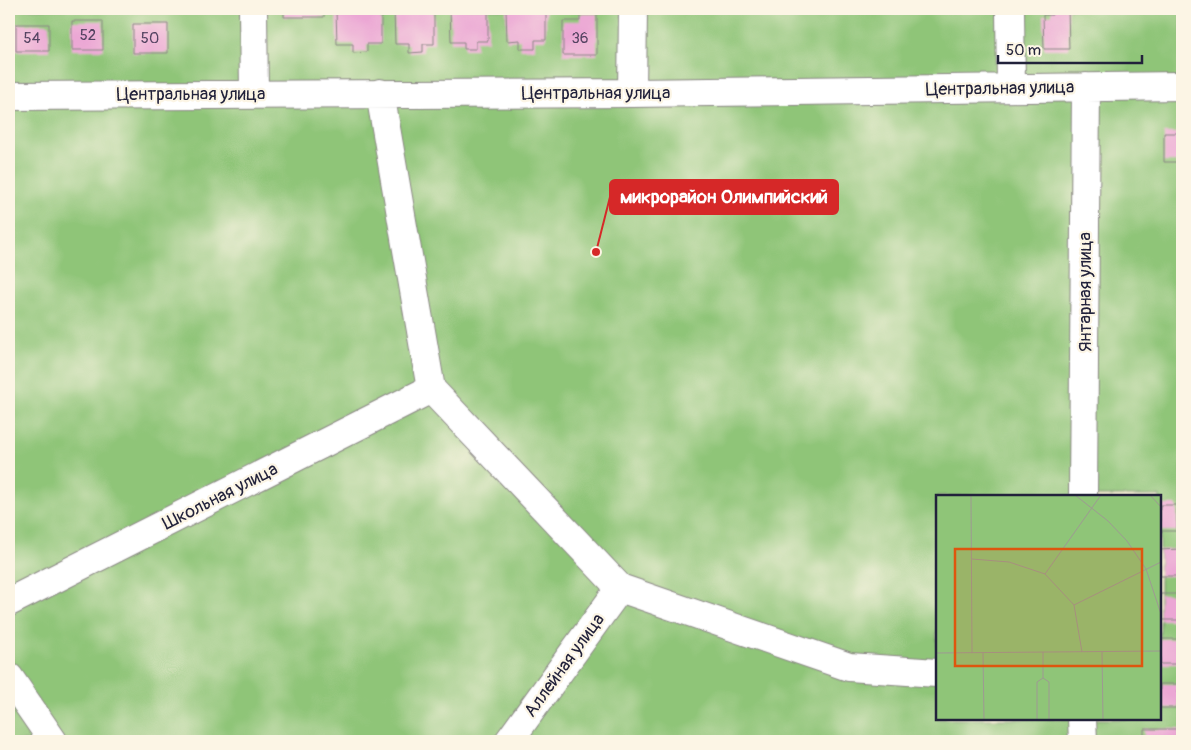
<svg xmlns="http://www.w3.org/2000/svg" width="1191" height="750" font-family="Pangolin,sans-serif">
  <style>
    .green { fill: #8fc578; stroke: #58745a; fill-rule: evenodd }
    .building { fill: #eba6d4 }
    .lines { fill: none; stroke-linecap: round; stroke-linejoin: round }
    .minor-casing { stroke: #8a8684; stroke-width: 30 }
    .minor { stroke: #fff; stroke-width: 28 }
    .labels { text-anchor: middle; stroke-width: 4.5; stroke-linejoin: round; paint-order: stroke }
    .number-label { font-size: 15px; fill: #544361 }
    .street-label { font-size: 18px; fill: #22223b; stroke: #fcf5e5 }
    .inset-road { fill: none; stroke: #9e9993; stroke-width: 1 }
    .view { fill: #de560e; fill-opacity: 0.15; stroke: #de560e; stroke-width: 2.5 }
    .inset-edge { fill: none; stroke: #22223b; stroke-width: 2.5 }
    .leader { fill: none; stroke: #d62828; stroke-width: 2 }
    .callout-dot { fill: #d62828; stroke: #fcf5e5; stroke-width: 2 }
    .callout { fill: #d62828; stroke: #d62828; stroke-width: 2 }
    .callout-label { font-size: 19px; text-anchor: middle; font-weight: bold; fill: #fff }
  </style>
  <rect width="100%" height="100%" fill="#fcf5e5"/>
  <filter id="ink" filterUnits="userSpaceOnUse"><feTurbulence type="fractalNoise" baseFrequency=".02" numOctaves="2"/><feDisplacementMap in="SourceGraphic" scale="10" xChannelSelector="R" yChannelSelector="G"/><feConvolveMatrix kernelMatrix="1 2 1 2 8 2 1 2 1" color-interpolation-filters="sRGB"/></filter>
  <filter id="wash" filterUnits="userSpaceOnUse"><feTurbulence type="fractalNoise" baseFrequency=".0096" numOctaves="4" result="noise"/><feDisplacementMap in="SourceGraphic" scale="20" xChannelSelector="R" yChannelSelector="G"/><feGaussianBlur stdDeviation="1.12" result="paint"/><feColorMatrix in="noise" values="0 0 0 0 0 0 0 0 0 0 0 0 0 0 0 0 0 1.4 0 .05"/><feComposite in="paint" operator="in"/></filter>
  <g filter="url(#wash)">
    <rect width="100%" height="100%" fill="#f1e9cd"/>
    <path class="green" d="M9,9H1182V741H9ZM937,496H1160V719H937Z"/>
    <g id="blocks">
      <path class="building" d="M284,9H324V17H284Z
        M381,9V44H367V52L353,53V44H337L336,10Z
        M394,9H434V44H423V52L409,53V44H395Z
        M450,9H488V41H476V49H464V42H451Z
        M506,9H546V40H535V49H520V40L507,41Z
        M1052,9H1068L1069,49H1044L1043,15H1052Z
        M580,14H597V55H563V21H580Z
        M72,21H103V50H72Z
        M16,24H49V51H16Z
        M133,24H168V53H133Z
        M1164,133H1182V162H1164Z
        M1160,505H1177V531H1160Z
        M1180,549V576H1160V550Z
        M1160,594H1179V620H1160Z
        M1160,639H1178V664H1160Z
        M1160,684H1178V708H1160Z
        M1144,729H1179V741H1144Z"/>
    </g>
  </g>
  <g filter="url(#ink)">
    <use href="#blocks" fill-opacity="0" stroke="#8a8684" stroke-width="1"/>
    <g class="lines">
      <defs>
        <path id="minor" d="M253,9L254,94
          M1010,9L1011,87
          M380,93L431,389L620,588L849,667L937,673
          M632,93L633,9
          M9,96L632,93L1182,86
          M1083,496L1086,87
          M9,602L431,389
          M9,677L53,741
          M1082,719L1083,741
          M509,741L620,588"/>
      </defs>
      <use href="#minor" class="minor-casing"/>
      <use href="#minor" class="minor"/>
    </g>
  </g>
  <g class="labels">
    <g class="number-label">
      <text x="88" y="40">52</text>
      <text x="32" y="43">54</text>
      <text x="150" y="43">50</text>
      <text x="580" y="43">36</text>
    </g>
    <g class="street-label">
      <text transform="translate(1000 88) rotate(-1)" y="6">Центральная улица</text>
      <text x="596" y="99">Центральная улица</text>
      <text x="191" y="100">Центральная улица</text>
      <text transform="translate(1085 292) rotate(-90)" y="6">Янтарная улица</text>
      <text transform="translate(220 496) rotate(-27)" y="6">Школьная улица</text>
      <text transform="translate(564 665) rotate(-54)" y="6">Аллейная улица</text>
    </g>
  </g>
  <g transform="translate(936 495)">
    <rect width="225" height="225" fill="#f1e9cd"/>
    <path d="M0,0H225V225H0Z" fill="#8fc578"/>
    <path class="inset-road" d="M35,0L36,158M139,0L172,26L191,46L210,74L225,119M214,0L225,12M36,64L73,67L109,79L138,110L146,157M109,79L165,0M138,110L225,67M107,157V183L113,187V225M166,157L167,225M0,158L225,156M47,158L48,225M101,225V187L107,183"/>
    <path class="view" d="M19,54H206V171H19Z"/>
    <rect width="225" height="225" class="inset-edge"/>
  </g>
  <path class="leader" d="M596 252L610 197"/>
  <circle class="callout-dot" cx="596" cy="252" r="5"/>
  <rect class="callout" x="610" y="180" width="228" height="34" rx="5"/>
  <g class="callout-label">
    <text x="724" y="203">микрорайон Олимпийский</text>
  </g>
  <rect width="1191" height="750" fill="none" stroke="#fcf5e5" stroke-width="30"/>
  <path d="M998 55v8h144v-8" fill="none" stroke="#22223b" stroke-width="2.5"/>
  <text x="1006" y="55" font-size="15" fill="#22223b" stroke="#fcf5e5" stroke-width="4" paint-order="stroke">50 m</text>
</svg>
